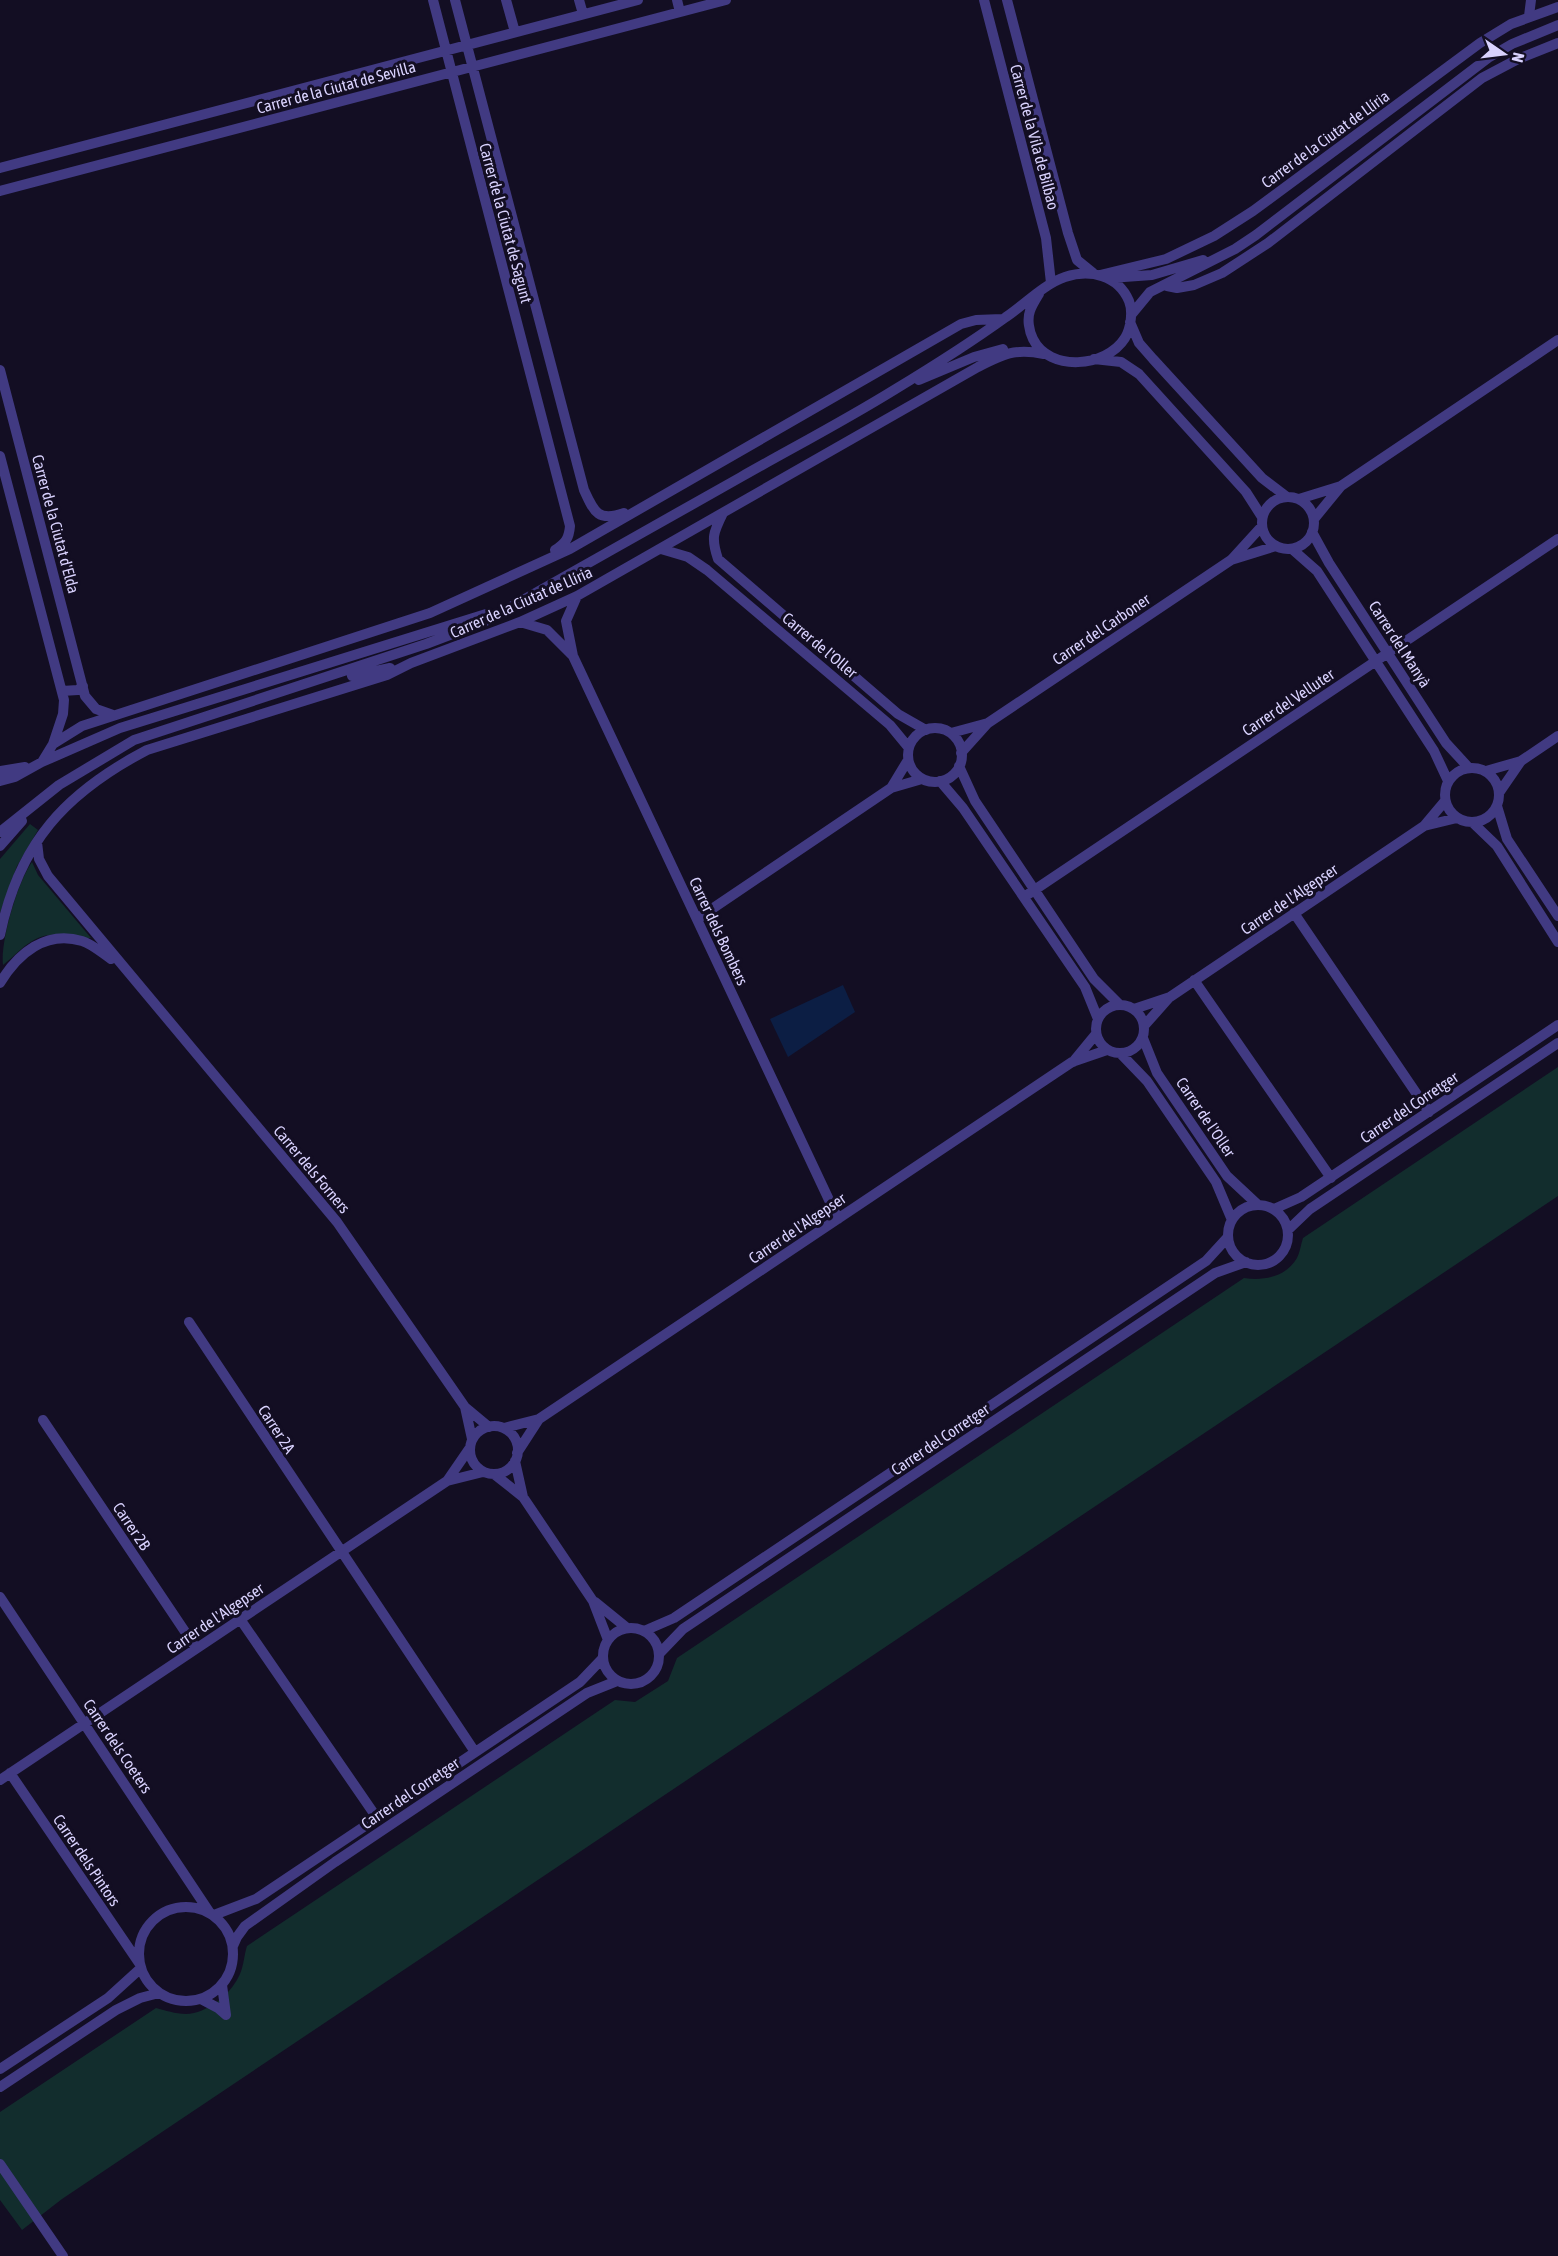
<svg xmlns="http://www.w3.org/2000/svg" width="1558" height="2256" font-family="'Asap Condensed',sans-serif">
  <style>
    .green { fill: #122d2d }
    .water { fill: #0c1e44 }
    .lines { fill: none; stroke-linecap: round; stroke-linejoin: round }
    .minor { stroke: #413a82; stroke-width: 10 }
    .labels { text-anchor: middle; stroke-width: 6; stroke-linejoin: round; paint-order: stroke }
    .street-label { font-size: 16px; fill: #d9d2fe; stroke: #130e23 }
  </style>
  <rect width="100%" height="100%" fill="#130e23"/>
  <path class="green" d="M30,824L38,830L17,866L0,913V859Z
    M32,862L38,875L91,938C81,939 70,935 59,935C33,932 21,951 3,965C0,942 18,881 32,862Z
    M1558,1067V1196L62,2199L22,2230L0,2200V2112L156,2008C168,2011 181,2016 194,2013C214,2008 232,1992 240,1974C244,1965 244,1955 247,1946L615,1700L635,1702L668,1681L677,1658L1244,1278C1264,1281 1286,1277 1297,1258C1300,1252 1301,1244 1303,1238Z"/>
  <path class="water" d="M843,985L855,1012L788,1057L770,1019Z"/>
  <g class="lines">
    <path class="minor" d="M433,0L570,526C569,538 566,543 555,550
      M455,0L584,490C594,512 598,522 624,513
      M506,0L515,32
      M579,0L583,14
      M677,0L680,12
      M984,0L1046,238L1051,283
      M1007,0L1068,233L1077,260L1093,273
      M1529,16L1531,0
      M0,168L638,0
      M0,191L726,0
      M1100,275L1166,259L1214,236L1253,211L1480,43L1511,24L1558,7
      M1110,278L1152,275L1203,260
      M1167,286L1177,288L1194,285L1222,273L1268,243L1482,78L1518,59L1558,43
      M1131,315L1150,292L1235,249L1256,235L1488,58L1512,44L1558,25
      M1130,322L1139,343L1153,359L1262,478L1287,497
      M1094,359L1121,362L1139,374L1246,492L1262,517
      M0,370L85,696L96,709L113,715
      M919,380L974,357L1003,349
      M0,456L64,700L63,714L53,744
      M1262 523a26 26 0 1 1 52 0a26 26 0 1 1-52 0Z
      M1299,499L1341,486L1558,340
      M723,513C713,533 711,538 718,559L898,714L926,730
      M1314,519L1341,486
      M1312,532L1329,563L1446,743L1469,768
      M661,549L688,557L707,570L890,725L909,748
      M1292,549L1317,571L1434,751L1448,781
      M1231,560L1276,546
      M577,596L566,621L573,656L838,1219
      M520,622L547,630L573,656
      M352,676L390,668
      M62,691L78,690L83,686
      M908 755a27 27 0 1 1 54 0a27 27 0 1 1-54 0Z
      M951,733L988,723
      M961,753L988,723L1231,560L1262,526
      M42,762L53,744L82,726L430,613L570,549L961,324L976,320L1002,319
      M959,766L975,801L1094,979L1120,1005
      M1445 795a27 27 0 1 1 54 0a27 27 0 1 1-54 0Z
      M0,771L25,767
      M1486,771L1521,761L1558,736
      M0,781L15,777L42,762L120,728L486,614
      M940,781L963,808L1085,987L1098,1019
      M891,788L908,760
      M1499,793L1521,761
      M1497,806L1507,839L1558,916
      M1472,822L1497,846L1558,942
      M1424,826L1457,818
      M0,832L59,785L134,740L426,644L484,622C570,574 655,525 741,477C792,448 844,421 894,390C932,367 970,343 1006,317C1024,305 1044,284 1065,277C1090,269 1118,275 1129,301C1133,311 1131,328 1125,338C1106,368 1049,372 1033,339C1029,331 1027,319 1030,311C1032,305 1036,299 1039,294
      M37,842L39,859L48,876L337,1222L465,1407L489,1427
      M0,846L22,821
      M1024,897L1558,539
      M1294,913L1429,1112
      M697,919L891,788L922,779
      M0,935C19,843 65,793 147,750L387,675L411,663L520,622L577,596L978,367C1003,354 1015,348 1044,354
      M1194,980L1331,1178
      M0,983C18,953 46,930 82,941C92,944 102,953 111,959
      M1096 1029a24 24 0 1 1 48 0a24 24 0 1 1-48 0Z
      M1134,1009L1170,997L1424,826L1445,801
      M1144,1026L1168,999
      M1143,1038L1157,1073L1227,1176L1257,1204
      M1121,1054L1147,1081L1216,1182L1232,1220
      M1073,1062L1096,1034
      M1228 1235a30 30 0 1 1 60 0a30 30 0 1 1-60 0Z
      M1274,1209L1301,1197L1558,1025
      M1288,1230L1310,1209L1558,1043
      M189,1322L475,1752
      M465,1407L472,1439
      M43,1420L196,1648
      M470 1450a24 24 0 1 1 48 0a24 24 0 1 1-48 0Z
      M504,1428L539,1419L1072,1062L1107,1050
      M517,1453L539,1419
      M515,1461L523,1497
      M494,1474L523,1497L593,1601L608,1640
      M447,1481L469,1449
      M0,1597L210,1913
      M595,1602L627,1628
      M240,1619L377,1818
      M603 1656a28 28 0 1 1 56 0a28 28 0 1 1-56 0Z
      M644,1631L674,1618L1206,1261L1228,1237
      M659,1654L683,1629L1215,1273L1246,1262
      M10,1773L139,1963
      M0,1780L447,1481L483,1472
      M139 1954a47 47 0 1 1 94 0a47 47 0 1 1-94 0Z
      M214,1915L256,1899L580,1682L602,1659
      M233,1946L237,1937L245,1926L335,1862L587,1693L617,1681
      M222,1985L226,2015
      M201,1999L218,2008L226,2015
      M0,2069L108,1998L141,1968
      M0,2087L116,2010L140,1998L159,1993
      M0,2164L63,2256"/>
  </g>
  <g class="labels">
    <g class="street-label">
      <text transform="translate(336 87) rotate(-15)" y="6">Carrer de la Ciutat de Sevilla</text>
      <text transform="translate(1035 137) rotate(75)" y="6">Carrer de la Vila de Bilbao</text>
      <text transform="translate(1325 139) rotate(-36)" y="6">Carrer de la Ciutat de Llíria</text>
      <text transform="translate(506 223) rotate(75)" y="6">Carrer de la Ciutat de Sagunt</text>
      <text transform="translate(56 524) rotate(75)" y="6">Carrer de la Ciutat d'Elda</text>
      <text transform="translate(521 602) rotate(-24)" y="6">Carrer de la Ciutat de Llíria</text>
      <text transform="translate(1101 629) rotate(-34)" y="6">Carrer del Carboner</text>
      <text transform="translate(1400 644) rotate(57)" y="6">Carrer del Manyà</text>
      <text transform="translate(820 645) rotate(40)" y="6">Carrer de l'Oller</text>
      <text transform="translate(1288 702) rotate(-34)" y="6">Carrer del Velluter</text>
      <text transform="translate(1289 899) rotate(-34)" y="6">Carrer de l'Algepser</text>
      <text transform="translate(719 931) rotate(65)" y="6">Carrer dels Bombers</text>
      <text transform="translate(1409 1107) rotate(-34)" y="6">Carrer del Corretger</text>
      <text transform="translate(1206 1117) rotate(56)" y="6">Carrer de l'Oller</text>
      <text transform="translate(312 1169) rotate(50)" y="6">Carrer dels Forners</text>
      <text transform="translate(797 1228) rotate(-34)" y="6">Carrer de l'Algepser</text>
      <text transform="translate(277 1429) rotate(57)" y="6">Carrer 2A</text>
      <text transform="translate(940 1439) rotate(-34)" y="6">Carrer del Corretger</text>
      <text transform="translate(132 1526) rotate(56)" y="6">Carrer 2B</text>
      <text transform="translate(215 1618) rotate(-34)" y="6">Carrer de l'Algepser</text>
      <text transform="translate(118 1746) rotate(56)" y="6">Carrer dels Coeters</text>
      <text transform="translate(410 1793) rotate(-34)" y="6">Carrer del Corretger</text>
      <text transform="translate(87 1860) rotate(56)" y="6">Carrer dels Pintors</text>
    </g>
  </g>
  <g transform="translate(1504 54) rotate(104)" stroke="#130e23" stroke-width="4.5" paint-order="stroke">
  <path d="M0-4.5L10 22L0 15L-10 22Z" fill="#d9d2fe"/>
  <text y="-9" font-size="16" font-weight="bold" text-anchor="middle" fill="#d9d2fe">N</text>
  </g>
</svg>
